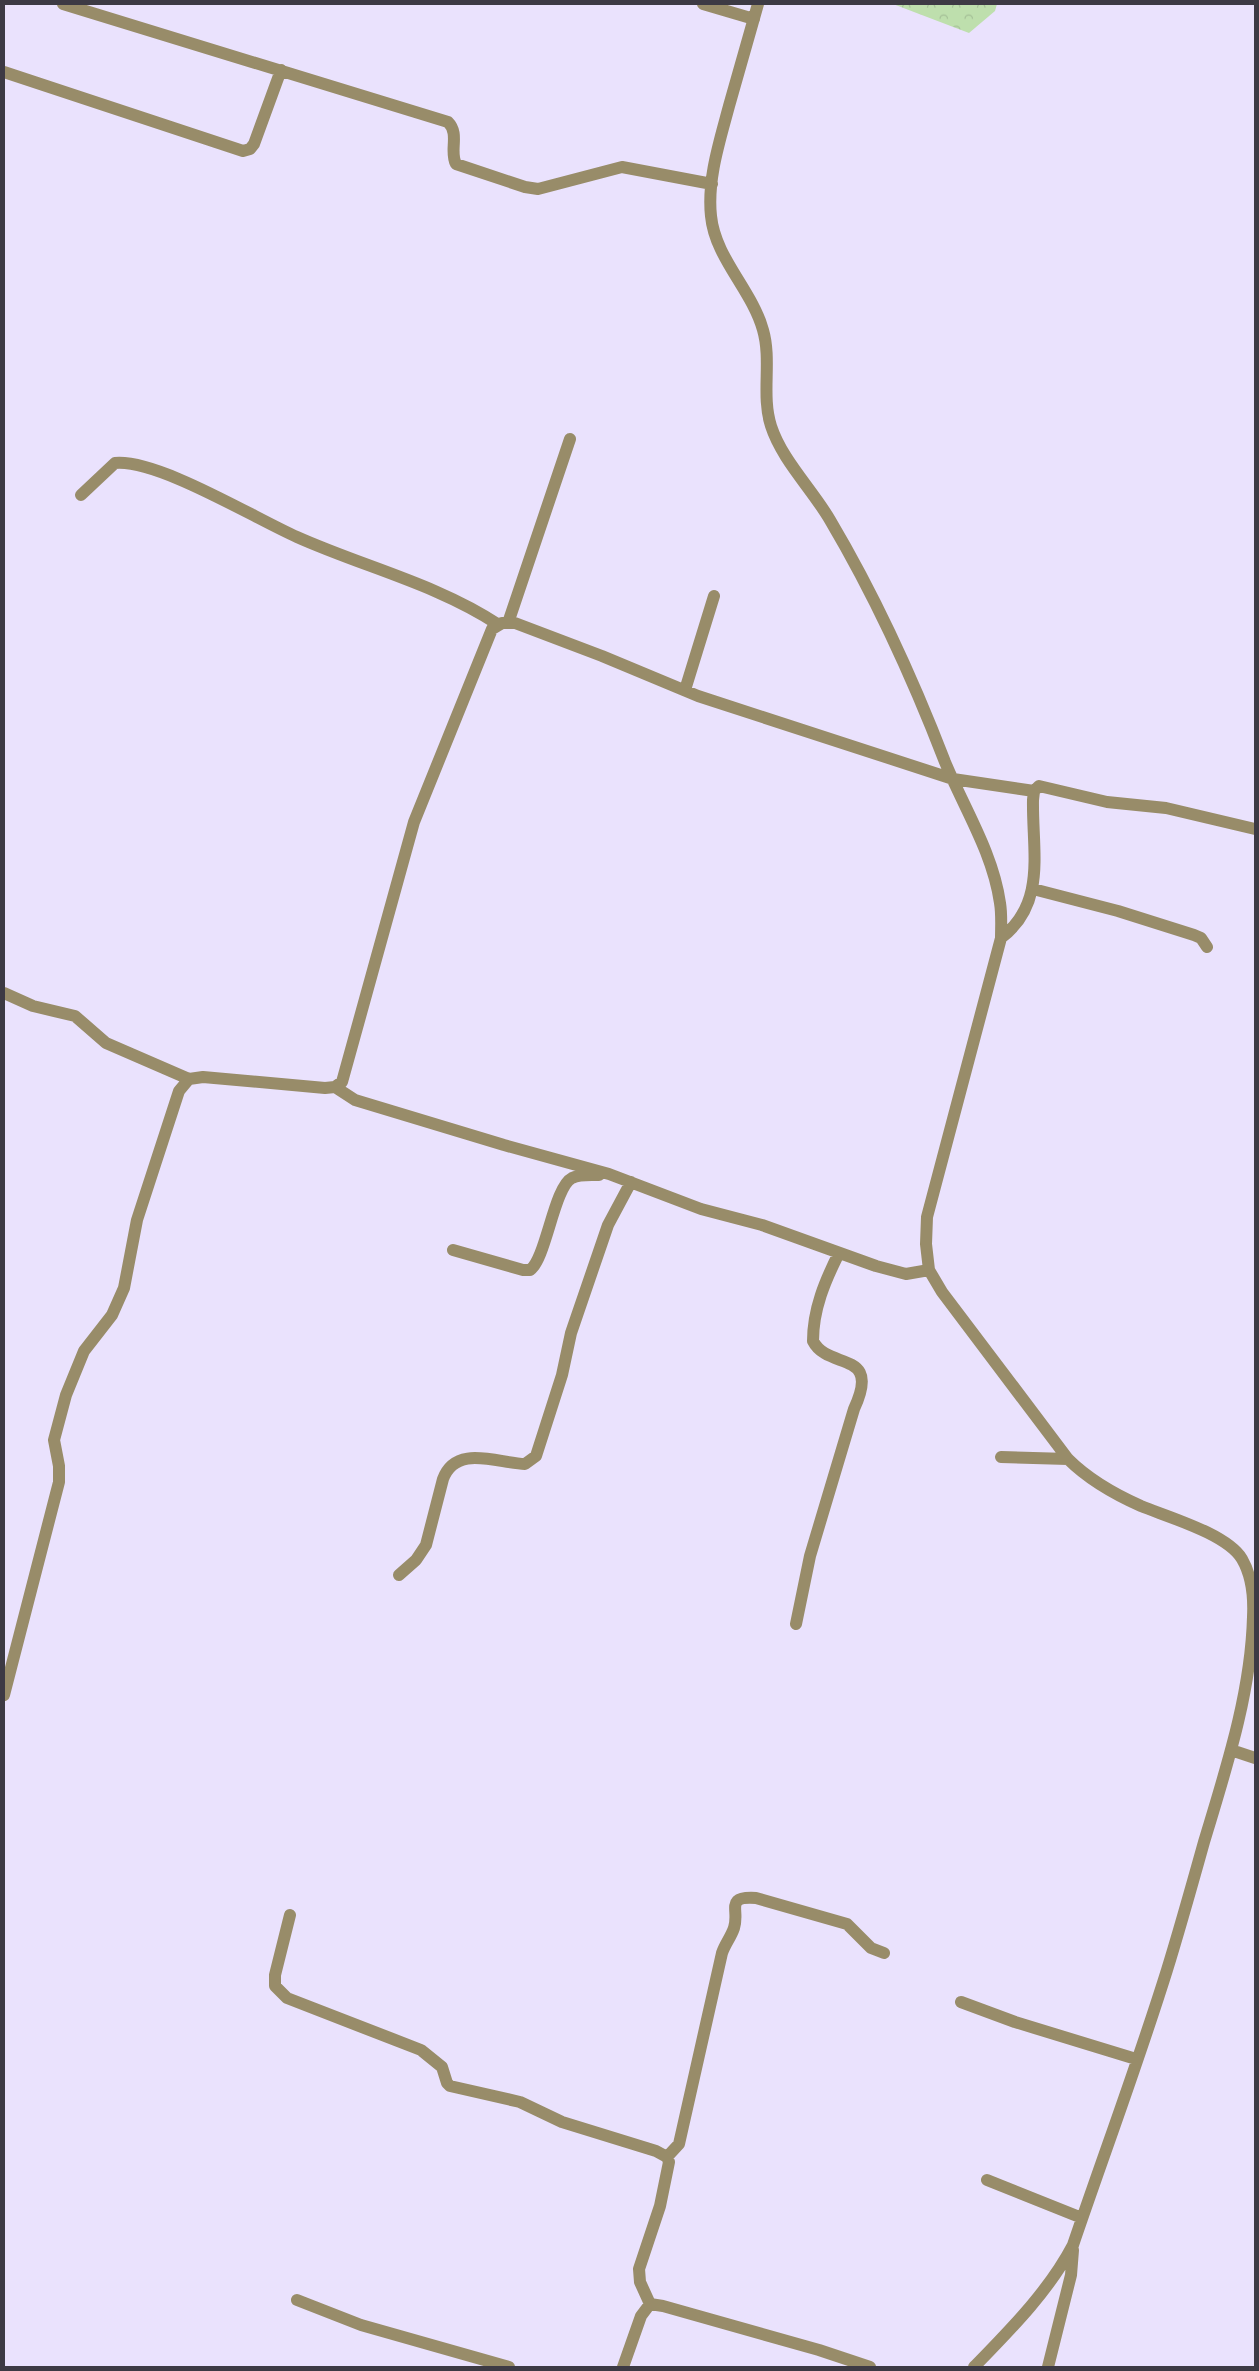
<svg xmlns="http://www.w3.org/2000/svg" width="1259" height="2371" font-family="Raleway,sans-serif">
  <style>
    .forest { fill: url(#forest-crowns) }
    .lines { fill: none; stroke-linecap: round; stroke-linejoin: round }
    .minor { stroke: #988c69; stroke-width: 12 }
  </style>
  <defs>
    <pattern id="forest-crowns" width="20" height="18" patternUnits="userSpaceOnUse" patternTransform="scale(1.25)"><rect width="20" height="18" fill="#bedfad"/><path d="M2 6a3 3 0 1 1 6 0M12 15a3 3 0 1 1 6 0" fill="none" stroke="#a4c096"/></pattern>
  </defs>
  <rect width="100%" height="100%" fill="#eae2fd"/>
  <path class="forest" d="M893,4H997L995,11L969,33Z"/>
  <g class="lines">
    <path class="minor" d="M63,4L448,122C460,134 449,151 456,164L525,187L538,189L622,167L712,184
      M703,4L754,19
      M758,4C748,38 739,72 729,106C720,140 707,179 711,216C715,258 752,290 763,330C772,361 761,395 771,426C782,460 812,489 830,520C875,596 913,679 945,762C964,808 993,853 1000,903C1002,915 1001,927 1001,938L927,1217L926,1244L929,1270L942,1292L1068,1459C1089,1480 1114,1494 1141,1506C1168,1517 1227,1534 1242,1559C1252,1576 1254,1597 1253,1617C1251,1693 1226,1769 1204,1842C1192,1885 1180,1928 1167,1970C1138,2063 1104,2154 1073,2245C1049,2291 1010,2330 974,2367
      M4,72L243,151L250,149L254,144L281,70
      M81,495L115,463C158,459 254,518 297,537C364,567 437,584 499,625
      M508,623L570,439
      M685,690L714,596
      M1033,889L1118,911L1194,935L1201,938L1207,947
      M1001,938C1047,903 1032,851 1033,800L1034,791L1039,786L1107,802L1166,808L1255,829
      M4,993L33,1006L75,1016L106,1043L189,1079
      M335,1087L355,1100L504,1145L609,1174L701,1209L762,1225L876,1266L906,1274L929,1270
      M453,1250L523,1270H530C546,1259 554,1187 572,1178C579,1174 591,1175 599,1175
      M1001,1457L1068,1459
      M399,1575L416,1560L426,1545L443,1479C456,1444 497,1463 525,1464L536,1456L562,1375L571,1333L608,1225L631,1182
      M796,1624L810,1556L854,1409C882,1349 828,1371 813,1341C813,1309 825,1281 839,1253
      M4,1695L59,1482V1466L54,1440L66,1395L84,1351L112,1315L124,1288L137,1220L179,1091L189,1079L203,1077L325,1088L335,1087L342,1082L414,822L492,629L502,623H515L602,656L698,696L953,779L1034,791
      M1231,1750L1255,1758
      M290,1915L275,1975V1986L287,1998L421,2050L442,2067L447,2083L450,2086L520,2102L562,2122L656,2151L667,2157L669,2162L660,2206L639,2269L640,2282L650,2304
      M961,2002L1015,2022L1136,2059
      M667,2157L679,2144L722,1953C725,1944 731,1937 734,1928C740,1910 724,1896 756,1898L847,1924L871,1948L884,1953
      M987,2180L1082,2218
      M297,2300L361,2325L509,2367
      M623,2367L641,2316L650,2304L663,2306L819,2350L870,2367
      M1048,2367L1071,2275L1073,2250"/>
  </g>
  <rect width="1259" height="2371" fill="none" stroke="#3d3a44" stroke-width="10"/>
</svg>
